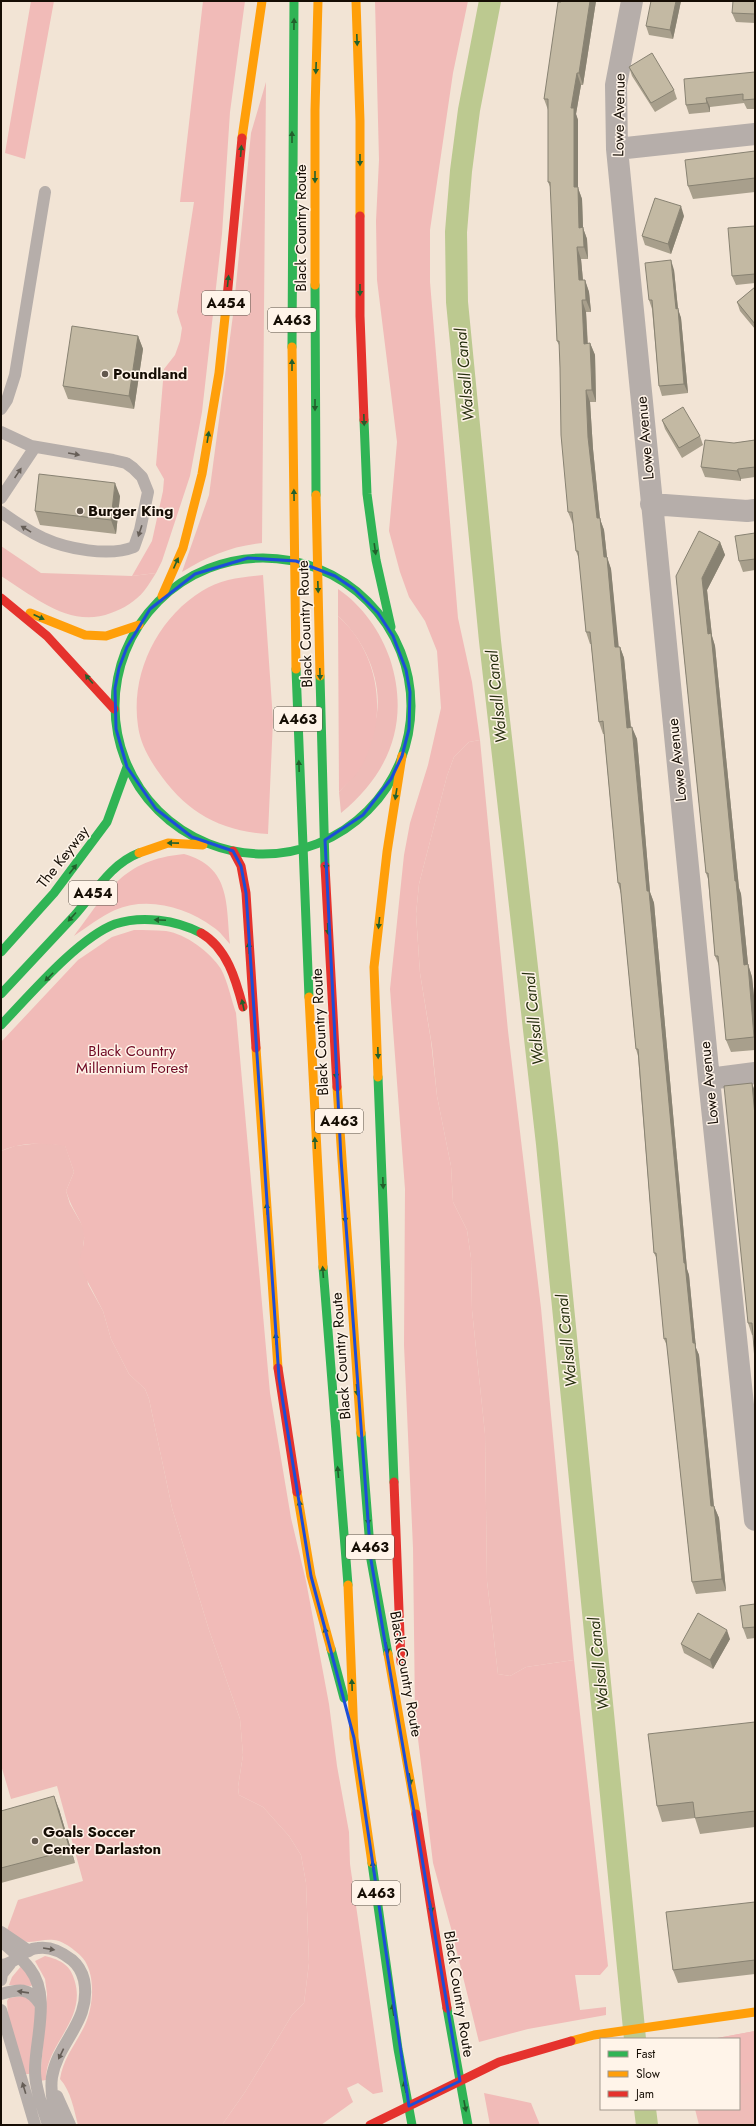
<svg xmlns="http://www.w3.org/2000/svg" width="756" height="2126" font-family="Jost,sans-serif">
  <style>
    .green { fill: #efbcb8 }
    .forest { fill: #f1bbb8 }
    .lines { fill: none; stroke-linecap: round; stroke-linejoin: round }
    .canal { stroke: #bcc990; stroke-width: 22 }
    .lane { stroke: #b6aeaa; stroke-width: 12 }
    .street { stroke: #b6aeaa; stroke-width: 22 }
    .fast { stroke: #30b455; stroke-width: 9 }
    .slow { stroke: #ff9f0a; stroke-width: 9 }
    .jam { stroke: #e5322d; stroke-width: 9 }
    .wall { fill: #a89f8c }
    .shaded-wall { fill: #888272 }
    .building { fill: #c3b9a3; stroke: #888272 }
    .oneway { fill: #22602c }
    .oneway2 { fill: #665e57 }
    .marked { fill: none; stroke: #1d4ed8; stroke-width: 3; stroke-linejoin: round }
    .poi-dot { fill: #62584d; stroke: #fff4e9; stroke-width: 1.5 }
    .labels { text-anchor: middle; stroke-width: 3; stroke-linejoin: round; paint-order: stroke }
    .shield { fill: #fff4e9; stroke: #5b5249; stroke-width: 1 }
    .shield-label { font-size: 14px; font-weight: bold; fill: #150d04 }
    .street-label { font-size: 15px; fill: #150d04; stroke: #fff4e9 }
    .poi-label { font-size: 15px; font-weight: bold; fill: #150d04; stroke: #fff4e9; text-anchor: start }
    .park-label { font-size: 15px; fill: #6f0823; stroke: #fff4e9 }
    .water-label { font-size: 16px; font-style: italic; fill: #252e0d; stroke: #fff4e9 }
  </style>
  <rect width="100%" height="100%" fill="#f2e4d5"/>
  <path class="green" d="M266,82L262,543C232,546 208,556 182,572L209,495L233,315L251,133Z
    M1,546L41,573L132,576L156,573C152,579 148,586 144,591C136,601 123,609 111,613C70,629 35,597 1,576Z
    M338,589C362,605 381,632 390,659C410,721 390,773 341,813L339,792C355,775 357,769 365,747C369,737 376,724 377,713C382,678 363,638 338,616Z
    M480,740L508,1031L541,1308L574,1660L526,1667L510,1676L498,1674L487,1581L485,1434L472,1310L471,1258L467,1230L453,1202L451,1166L437,1096L432,1046L420,973L416,914L419,884L447,776L454,757L469,742Z
    M40,1143L65,1145L74,1172L66,1191L70,1204L85,1230L83,1248L88,1284L103,1311L111,1339L129,1374L145,1389L149,1399L172,1508L209,1630L240,1719L243,1755L238,1787L239,1795L263,1807L289,1836L301,1855L306,1883L309,1963L304,2003L292,2015L245,2092L222,2125H78C74,2110 71,2091 60,2079C63,2059 75,2045 84,2027C93,2009 96,1979 85,1961C81,1955 73,1949 67,1945C53,1936 43,1941 29,1942C22,1942 13,1934 7,1930L18,1900L83,1881L57,1786L11,1799L1,1765V1151L15,1146Z
    M45,1956C61,1960 71,1965 75,1982C86,2021 45,2045 46,2080L40,2081L47,1994L45,1979L35,1961Z
    M22,1965L34,1984L31,1986L9,1985L12,1977Z
    M22,1996L29,1999L36,2008L31,2071L29,2074H24L8,2016L7,2001L9,1998Z
    M755,2031V2125H699L695,2109H739V2039H712Z"/>
  <path class="forest" d="M31,1H54L25,159L5,153Z
    M203,1H245L230,112L222,234L202,412L190,476L162,561L156,573L132,576L152,541L163,491L164,479L156,465L164,369L175,355L180,341L182,328L177,312L194,202H180Z
    M375,1H468L453,73L430,230V282L458,618L472,682L480,740L469,742L454,757L447,776L419,884L416,914L420,973L431,1041L437,1096L451,1166L453,1202L467,1230L471,1258L472,1310L485,1434L487,1581L498,1674L510,1676L526,1667L574,1660L608,1966L600,1975H575L580,2010L606,2007V2015L528,2029L479,2042L452,1932L433,1863L415,1714L413,1548L404,1345L405,1189L390,989L404,855L410,823L428,765L441,708L437,651L425,621L409,597L400,572L389,531L397,442L377,280L376,221L379,160Z
    M263,575L273,720L268,834C218,831 185,811 157,770C148,757 140,742 138,726C130,673 158,618 202,591C220,579 243,577 263,575Z
    M338,616C380,653 389,718 361,767C356,776 346,784 339,792Z
    M184,854C231,867 226,904 230,944C225,939 220,931 213,927C186,907 147,896 115,910C100,917 87,927 74,936C108,891 122,860 184,854Z
    M134,930C145,930 155,930 166,931C186,934 210,952 221,969C228,982 231,999 236,1013L270,1393L291,1518L306,1581L329,1704L337,1766L349,1832L350,1864L383,2092L373,2094L358,2083L347,2088L353,2102L321,2125H222L245,2092L292,2015L304,2003L309,1963L306,1883L301,1855L289,1836L263,1807L239,1795L238,1787L243,1755L240,1719L209,1630L172,1508L149,1399L145,1389L129,1374L111,1339L103,1311L78,1263C93,1224 77,1225 66,1191L74,1172L65,1146C43,1143 23,1142 1,1151V1042L78,960L112,937Z
    M755,2031V2081L739,2085V2039H712Z
    M484,2093L531,2103L540,2125H490Z"/>
  <g class="lines">
    <path class="canal" d="M490,1L469,110L461,171L456,232L457,302L490,641L547,1144L635,2039
      M645,2109L647,2125"/>
    <path class="lane" d="M1,409L7,400L15,375L45,192
      M1,432L31,446L113,460L126,463L133,468L142,477L148,492L140,530L134,547C109,557 67,549 43,538C28,531 15,522 1,512
      M1,498L35,447
      M1,1932L29,1951
      M1,1941C11,1950 22,1958 30,1969C51,1996 35,2040 35,2071C35,2089 43,2108 48,2125
      M1,1965C17,1964 22,1949 38,1948C51,1946 62,1952 72,1960C78,1965 82,1972 84,1980C92,2021 58,2041 52,2077C50,2092 54,2111 58,2125
      M1,1980L2,1974L10,1964
      M1,1994C19,1989 29,1987 40,2004
      M1,2010L35,2125
      M57,2096L70,2125"/>
    <path class="street" d="M632,1L616,85L617,149L709,1079L755,1520
      M617,149L755,134
      M651,504L747,511L755,510
      M709,1079L755,1073"/>
    <path class="fast" d="M315,285L316,495
      M292,347L294,1
      M364,420L367,494L376,560L391,627
      M115 706a148 148 0 1 1 296 0a148 148 0 1 1-296 0Z
      M296,669L309,997
      M320,676L325,866
      M1,952L54,893L107,822L127,767
      M1,994C25,968 50,942 74,916C94,894 110,864 139,853
      M1,1025C29,996 78,938 115,924C142,915 176,920 201,933
      M378,1077L394,1482
      M323,1267L348,1585
      M361,1433L371,1560L388,1654
      M331,1649L344,1698
      M372,1863L398,2049L412,2125
      M447,2008L468,2125"/>
    <path class="slow" d="M356,1L360,121V216
      M242,138L262,1
      M315,285V110L318,1
      M292,347L296,669
      M316,495L320,676
      M162,596L183,548L202,474L219,373L227,298
      M30,613L85,635L106,636L139,625
      M139,853L168,843L203,845
      M309,997L323,1267
      M256,1048L278,1368
      M378,1077L374,967L387,852L402,756
      M337,1087L361,1433
      M297,1492L311,1576L331,1649
      M348,1585L354,1738L372,1863
      M388,1654L416,1814
      M571,2041L594,2035L755,2012"/>
    <path class="jam" d="M360,216V316L364,420
      M227,298L242,138
      M1,598L47,636L114,709
      M233,851L241,866L246,893L256,1048
      M325,866L337,1087
      M201,933C227,948 236,980 243,1007
      M278,1368L297,1492
      M394,1482L401,1662
      M416,1814L447,2008
      M370,2125L499,2062L571,2041"/>
  </g>
  <path class="wall" d="M561,1H596L583,85H581L576,114L578,120V188L582,199L583,228L587,239L588,259H581L583,280H585L589,292L591,312H586L588,344L590,343L595,355L596,402H590L593,449L600,519L604,530L607,557L611,569L618,647H620L624,658L631,727L637,739L650,892L654,903L687,1269L689,1275L696,1348L699,1355L714,1506L719,1518L726,1591L696,1594L692,1582L667,1346L664,1339L657,1259L654,1253L638,1056L636,1049L621,894L618,883L604,734H603L599,722L591,644H590L586,632L579,559L576,551L573,524L568,512L560,347L557,341L551,189L548,182V110L544,99Z
    M681,1L673,39L649,35L646,26Z
    M755,1V23L736,22L732,13Z
    M629,67L674,90L677,99L655,112L632,76Z
    M755,72V109H747L744,103L710,107V112L689,114L686,105Z
    M755,151V192L693,199L688,186Z
    M684,216L671,254L645,245L642,236Z
    M755,226V283L736,285L732,276Z
    M674,270L678,309L681,318L688,393L662,396L659,386L652,309L649,300Z
    M755,287V329L740,311L737,302Z
    M138,336L143,349L134,409L68,399L63,386Z
    M662,420L700,436L703,445L682,458L665,429Z
    M755,440V477L741,479V481L705,477L701,467L734,443Z
    M120,496L116,534L40,525L35,511Z
    M755,533V570L743,572L739,561Z
    M720,542L725,555L707,590L712,636L715,646L739,888L741,894L748,964L752,977L755,1006V1050L731,1052L726,1040L720,968L715,956L708,879L706,873L676,576Z
    M752,1083L755,1092V1360L753,1335H752L748,1323Z
    M755,1604V1638L747,1639L743,1628Z
    M730,1639L713,1669L684,1653L681,1644Z
    M755,1722V1827L700,1834L695,1818L662,1822L657,1806Z
    M59,1809L75,1863L1,1883V1811Z
    M755,1902V1974L678,1983L673,1970Z"/>
  <path class="shaded-wall" d="M590,1H596L583,85L579,73Z
    M676,1H681L673,39L670,30Z
    M577,73L581,85L576,114L578,120V188L582,199L583,228L587,239L588,259L584,247L579,228L574,187L571,108Z
    M706,98L710,107V112L707,103Z
    M681,206L684,216L671,254L668,244Z
    M577,247L581,259L584,292L579,280Z
    M671,260L674,270L678,309L681,318L688,393L684,384Z
    M585,280L589,292L591,312L586,300Z
    M582,300L586,312L588,356L584,344Z
    M138,336L143,349L134,409L129,396Z
    M590,343L595,355L596,402L592,390Z
    M586,390L590,402L593,449L600,519L604,530L607,557L611,569L620,659L615,647L604,557L597,518L588,437Z
    M738,469L741,479V481L737,471Z
    M115,483L120,496L116,534L111,520Z
    M720,542L725,555L707,590L712,636L715,646L739,888L741,894L748,964L752,977L755,1006V1038L744,965L702,578Z
    M620,647L624,658L632,740L627,728Z
    M632,727L637,739L650,892L654,903L687,1269L689,1275L696,1348L699,1355L715,1518L711,1506L684,1263L647,891Z
    M752,1083L755,1092V1116Z
    M714,1506L719,1518L726,1591L722,1579Z
    M727,1630L730,1639L713,1669L710,1660Z
    M54,1796L59,1809L75,1863L70,1850Z"/>
  <path class="building" d="M561,1H590L579,73H577L571,108H574V187H578L579,228L583,227L584,247H577L579,280H585L586,300H582L584,344L590,343L592,390H586L588,437L597,518H600L604,557H607L615,647H620L627,728L632,727L647,891H649L684,1263H685L693,1343H695L711,1506H714L722,1579L692,1582L666,1338L664,1339L656,1253H654L638,1049H636L620,883H618L603,721L599,722L590,632H586L578,551H576L572,512H568L561,435L560,368L559,341H557L550,182H548V99H544L558,2H561Z
    M651,1H676L670,30L646,26Z
    M733,1H755V14L732,13Z
    M652,53L674,90L651,103L629,67Z
    M755,72V99L743,100V94L706,98L707,103L686,105L684,79Z
    M755,151V178L688,186L685,160Z
    M655,198L681,206L668,244L642,236Z
    M755,226V274L732,276L728,228Z
    M671,260L676,309L678,308L684,384L659,386L652,300H649L645,263Z
    M755,287V324L737,302Z
    M72,326L138,336L129,396L63,386Z
    M683,407L700,436L679,448L662,420Z
    M705,440L734,443L755,440V467L738,469L737,471L701,467Z
    M39,474L115,483L111,520L35,511Z
    M699,531L720,542L702,578L708,634L711,633L735,881H736L744,965L748,964L754,1037L726,1040L718,956H715L708,873H706L676,576Z
    M755,533V559L739,561L735,536Z
    M752,1083L755,1116V1360L752,1323H748L724,1086Z
    M755,1604V1627L743,1628L740,1606Z
    M698,1613L727,1630L710,1660L681,1644Z
    M755,1722V1811L695,1818L693,1802L657,1806L648,1734Z
    M54,1796L70,1850L1,1868V1811Z
    M755,1902V1960L673,1970L666,1912Z"/>
  <defs><path id="oneway-solid" d="M-6-.8H1V-3.2L6.5 0L1 3.2V.8H-6Z"/></defs>
  <g class="oneway">
    <use href="#oneway-solid" transform="translate(294 24) rotate(-89)"/>
    <use href="#oneway-solid" transform="translate(357 40) rotate(88)"/>
    <use href="#oneway-solid" transform="translate(316 68) rotate(92)"/>
    <use href="#oneway-solid" transform="translate(292 137) rotate(-90)"/>
    <use href="#oneway-solid" transform="translate(241 151) rotate(-85)"/>
    <use href="#oneway-solid" transform="translate(360 160) rotate(90)"/>
    <use href="#oneway-solid" transform="translate(315 177) rotate(90)"/>
    <use href="#oneway-solid" transform="translate(228 281) rotate(-84)"/>
    <use href="#oneway-solid" transform="translate(360 290) rotate(90)"/>
    <use href="#oneway-solid" transform="translate(292 365) rotate(-90)"/>
    <use href="#oneway-solid" transform="translate(315 405) rotate(90)"/>
    <use href="#oneway-solid" transform="translate(364 420) rotate(88)"/>
    <use href="#oneway-solid" transform="translate(208 437) rotate(-81)"/>
    <use href="#oneway-solid" transform="translate(294 495) rotate(-91)"/>
    <use href="#oneway-solid" transform="translate(375 549) rotate(82)"/>
    <use href="#oneway-solid" transform="translate(176 563) rotate(-66)"/>
    <use href="#oneway-solid" transform="translate(318 587) rotate(88)"/>
    <use href="#oneway-solid" transform="translate(39 617) rotate(25)"/>
    <use href="#oneway-solid" transform="translate(320 674) rotate(88)"/>
    <use href="#oneway-solid" transform="translate(89 679) rotate(-130)"/>
    <use href="#oneway-solid" transform="translate(299 766) rotate(-92)"/>
    <use href="#oneway-solid" transform="translate(396 794) rotate(99)"/>
    <use href="#oneway-solid" transform="translate(173 843) rotate(-179)"/>
    <use href="#oneway-solid" transform="translate(326 864) rotate(88)"/>
    <use href="#oneway-solid" transform="translate(73 869) rotate(-52)"/>
    <use href="#oneway-solid" transform="translate(72 917) rotate(132)"/>
    <use href="#oneway-solid" transform="translate(160 920) rotate(-178)"/>
    <use href="#oneway-solid" transform="translate(379 923) rotate(96)"/>
    <use href="#oneway-solid" transform="translate(328 929) rotate(87)"/>
    <use href="#oneway-solid" transform="translate(249 948) rotate(-93)"/>
    <use href="#oneway-solid" transform="translate(49 977) rotate(135)"/>
    <use href="#oneway-solid" transform="translate(243 1005) rotate(-102)"/>
    <use href="#oneway-solid" transform="translate(378 1053) rotate(88)"/>
    <use href="#oneway-solid" transform="translate(336 1073) rotate(87)"/>
    <use href="#oneway-solid" transform="translate(315 1143) rotate(-92)"/>
    <use href="#oneway-solid" transform="translate(383 1183) rotate(88)"/>
    <use href="#oneway-solid" transform="translate(267 1209) rotate(-94)"/>
    <use href="#oneway-solid" transform="translate(345 1217) rotate(86)"/>
    <use href="#oneway-solid" transform="translate(323 1272) rotate(-94)"/>
    <use href="#oneway-solid" transform="translate(276 1339) rotate(-94)"/>
    <use href="#oneway-solid" transform="translate(357 1390) rotate(85)"/>
    <use href="#oneway-solid" transform="translate(338 1472) rotate(-95)"/>
    <use href="#oneway-solid" transform="translate(300 1506) rotate(-99)"/>
    <use href="#oneway-solid" transform="translate(368 1519) rotate(85)"/>
    <use href="#oneway-solid" transform="translate(326 1633) rotate(-105)"/>
    <use href="#oneway-solid" transform="translate(387 1648) rotate(80)"/>
    <use href="#oneway-solid" transform="translate(352 1685) rotate(-92)"/>
    <use href="#oneway-solid" transform="translate(410 1779) rotate(81)"/>
    <use href="#oneway-solid" transform="translate(373 1867) rotate(-98)"/>
    <use href="#oneway-solid" transform="translate(431 1907) rotate(81)"/>
    <use href="#oneway-solid" transform="translate(393 2010) rotate(-98)"/>
    <use href="#oneway-solid" transform="translate(405 2087) rotate(-100)"/>
    <use href="#oneway-solid" transform="translate(465 2106) rotate(79)"/>
  </g>
  <g class="oneway2">
    <use href="#oneway-solid" transform="translate(74 454) rotate(10)"/>
    <use href="#oneway-solid" transform="translate(18 473) rotate(-56)"/>
    <use href="#oneway-solid" transform="translate(26 529) rotate(-149)"/>
    <use href="#oneway-solid" transform="translate(140 531) rotate(108)"/>
    <use href="#oneway-solid" transform="translate(49 1949) rotate(9)"/>
    <use href="#oneway-solid" transform="translate(23 1992) rotate(-172)"/>
    <use href="#oneway-solid" transform="translate(61 2054) rotate(116)"/>
    <use href="#oneway-solid" transform="translate(24 2088) rotate(-107)"/>
  </g>
  <path class="marked" d="M248,558L296,561L335,576L354,589L378,613L393,636L406,670L410,692L409,729L402,756L391,779L363,815L325,840L341,1159L371,1560L460,2081L409,2106L354,1738L311,1576L279,1378L246,893L241,866L233,851L192,837L156,809L127,767L116,729L115,688L119,668L127,647L150,609L195,574Z"/>
  <g class="poi-dot">
    <circle cx="105" cy="374" r="4"/>
    <circle cx="80" cy="511" r="4"/>
    <circle cx="35" cy="1841" r="4"/>
  </g>
  <g class="labels">
    <g class="shield">
      <rect x="202" y="291" width="48" height="24" rx="3"/>
      <rect x="268" y="308" width="48" height="24" rx="3"/>
      <rect x="274" y="707" width="48" height="24" rx="3"/>
      <rect x="69" y="881" width="48" height="24" rx="3"/>
      <rect x="315" y="1109" width="48" height="24" rx="3"/>
      <rect x="346" y="1535" width="48" height="24" rx="3"/>
      <rect x="352" y="1881" width="48" height="24" rx="3"/>
    </g>
    <g class="shield-label">
      <text x="226" y="308">A454</text>
      <text x="292" y="325">A463</text>
      <text x="298" y="724">A463</text>
      <text x="93" y="898">A454</text>
      <text x="339" y="1126">A463</text>
      <text x="370" y="1552">A463</text>
      <text x="376" y="1898">A463</text>
    </g>
    <g class="street-label">
      <text transform="translate(619 115) rotate(-89)" y="5">Lowe Avenue</text>
      <text transform="translate(301 228) rotate(-90)" y="5">Black Country Route</text>
      <text transform="translate(645 438) rotate(-95)" y="5">Lowe Avenue</text>
      <text transform="translate(305 624) rotate(-92)" y="5">Black Country Route</text>
      <text transform="translate(677 760) rotate(-96)" y="5">Lowe Avenue</text>
      <text transform="translate(63 857) rotate(-52)" y="5">The Keyway</text>
      <text transform="translate(320 1032) rotate(-93)" y="5">Black Country Route</text>
      <text transform="translate(709 1083) rotate(-96)" y="5">Lowe Avenue</text>
      <text transform="translate(341 1356) rotate(-94)" y="5">Black Country Route</text>
      <text transform="translate(406 1674) rotate(80)" y="5">Black Country Route</text>
      <text transform="translate(459 1994) rotate(81)" y="5">Black Country Route</text>
    </g>
    <g class="poi-label">
      <text x="113" y="379">Poundland</text>
      <text x="88" y="516">Burger King</text>
      <text x="43" y="1837">Goals Soccer<tspan x="43" dy="17">Center Darlaston</tspan></text>
    </g>
    <g class="park-label">
      <text x="132" y="1056">Black Country<tspan x="132" dy="17">Millennium Forest</tspan></text>
    </g>
    <g class="water-label">
      <text transform="translate(464 375) rotate(-95)" y="6">Walsall Canal</text>
      <text transform="translate(496 697) rotate(-96)" y="6">Walsall Canal</text>
      <text transform="translate(533 1019) rotate(-96)" y="6">Walsall Canal</text>
      <text transform="translate(566 1341) rotate(-96)" y="6">Walsall Canal</text>
      <text transform="translate(598 1664) rotate(-96)" y="6">Walsall Canal</text>
    </g>
  </g>
  <rect width="756" height="2126" fill="none" stroke="#150d04" stroke-width="4"/>
  <rect x="600" y="2038" width="140" height="72" fill="#fff4e9" stroke="#a1988d"/>
  <rect x="608" y="2051" width="20" height="6" fill="#30b455" stroke="#a1988d"/>
  <text x="636" y="2058" font-size="12" fill="#150d04">Fast</text>
  <rect x="608" y="2071" width="20" height="6" fill="#ff9f0a" stroke="#a1988d"/>
  <text x="636" y="2078" font-size="12" fill="#150d04">Slow</text>
  <rect x="608" y="2091" width="20" height="6" fill="#e5322d" stroke="#a1988d"/>
  <text x="636" y="2098" font-size="12" fill="#150d04">Jam</text>
</svg>
